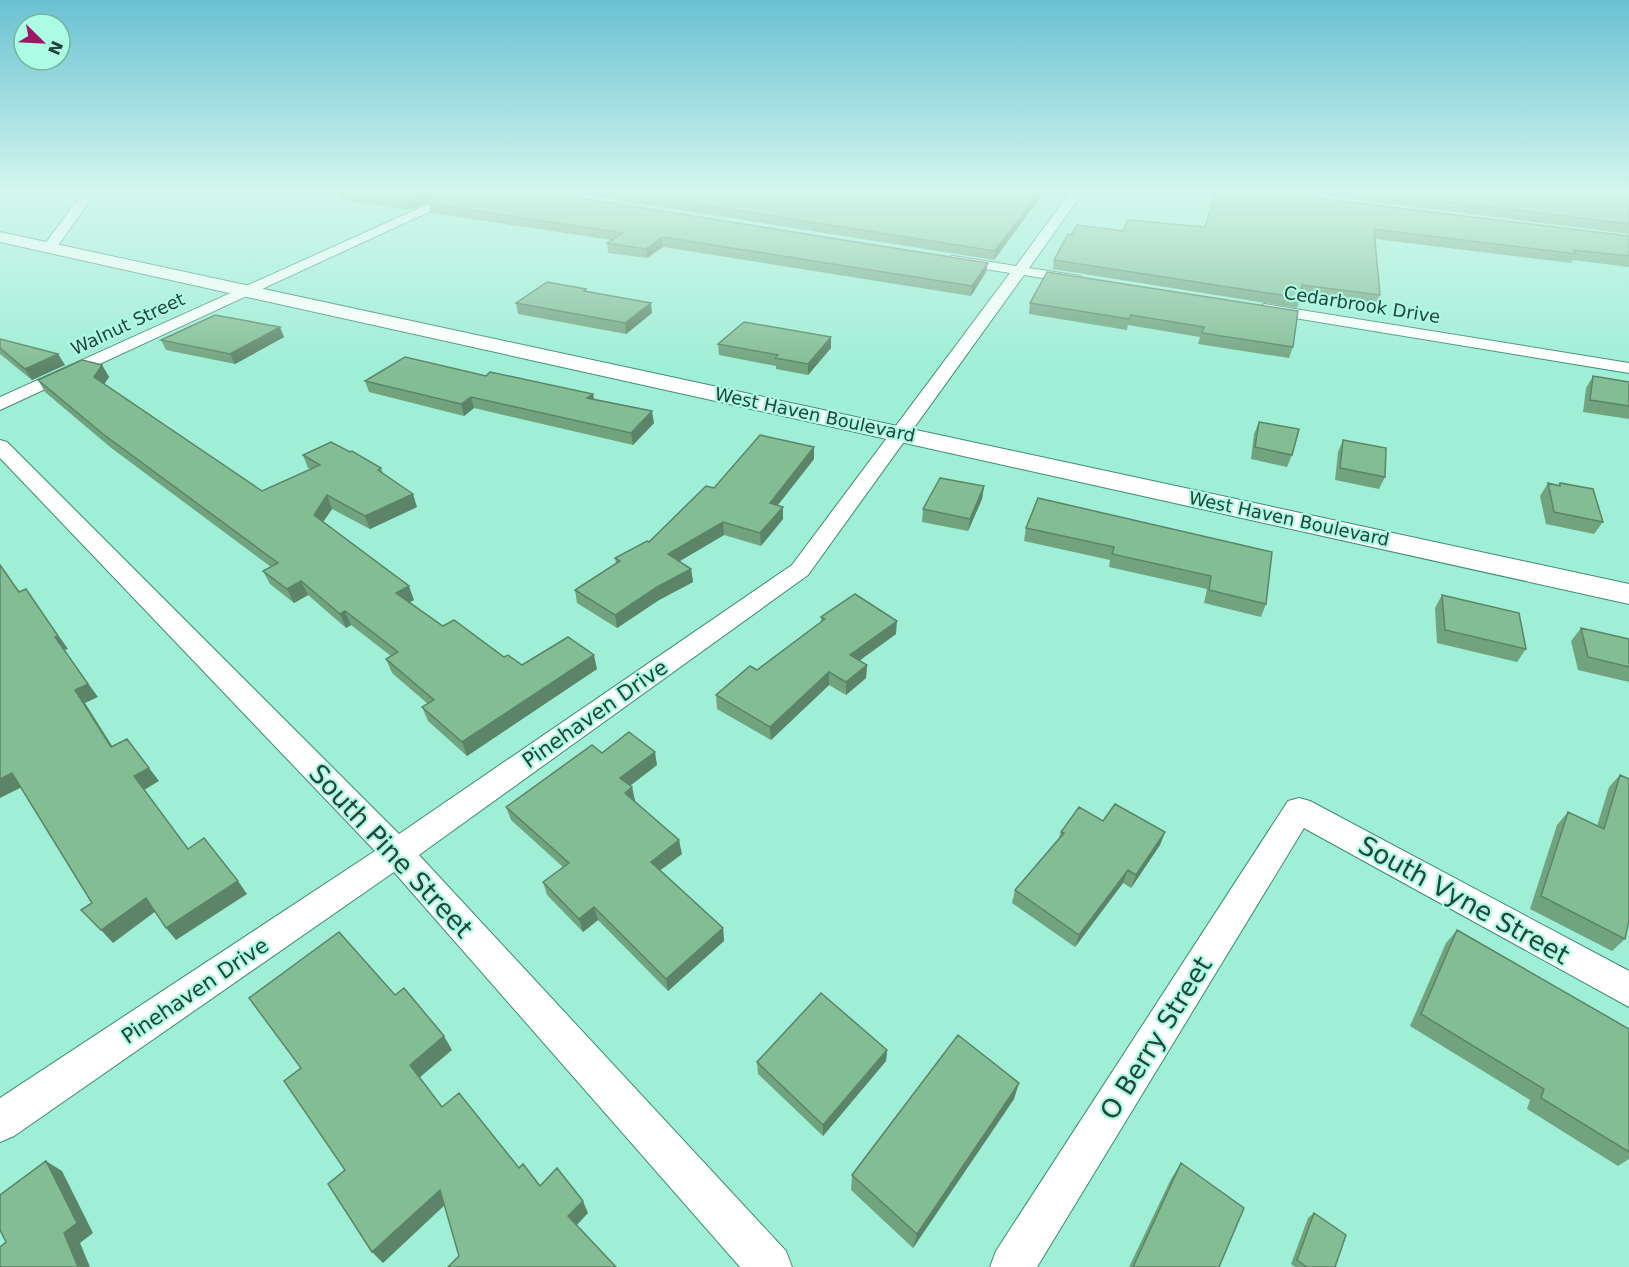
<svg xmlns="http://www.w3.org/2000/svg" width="1629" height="1267" font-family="'DejaVu Sans',sans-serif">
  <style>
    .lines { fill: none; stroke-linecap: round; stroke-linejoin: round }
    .minor-casing { stroke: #3c8b76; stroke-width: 2 }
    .tertiary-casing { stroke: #3c8b76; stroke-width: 2 }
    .minor { fill: #fff; fill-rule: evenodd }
    .tertiary { fill: #fff; fill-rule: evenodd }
    .wall { fill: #71a37f }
    .shaded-wall { fill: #5c8468 }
    .building { fill: #83bd94; stroke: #5c8468; stroke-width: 1.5 }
    .labels { text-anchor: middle; stroke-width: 4.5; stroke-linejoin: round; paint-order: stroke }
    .far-street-label { font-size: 18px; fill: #23443a; stroke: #acfbe3 }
    .street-label { font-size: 21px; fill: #23443a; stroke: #acfbe3 }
    .near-street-label { font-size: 26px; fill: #23443a; stroke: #acfbe3 }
  </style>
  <rect width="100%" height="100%" fill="#9feed6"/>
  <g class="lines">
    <defs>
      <path id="minor" d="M84,191H97L54,251H44L42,248Z
        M457,191H474L0,410V397Z
        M1071,191H1084L1029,268L1080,276L1087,280L1080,284L1024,275L808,575L419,855L786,1251L792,1267H740L394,872L14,1136L0,1142V1098L375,851L0,458V440L7,442L399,834L792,565L1010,273L948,263L946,260L948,257L953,256L1016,266Z
        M1264,304L1629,363V373L1258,312L1256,309Z
        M1299,798L1310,801L1629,971V1007L1304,828L1037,1267H990L996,1251L1288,801Z"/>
      <path id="tertiary" d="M0,232L1629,584V604L0,242Z"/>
    </defs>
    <use href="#minor" class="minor-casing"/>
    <use href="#tertiary" class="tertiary-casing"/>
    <use href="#minor" class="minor"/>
    <use href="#tertiary" class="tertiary"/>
  </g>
  <path class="wall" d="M339,191H451L410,210L341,200Z
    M561,191H1045L994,260Z
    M1216,191L1629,236V267L1573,260L1571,263L1375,239L1380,295L1376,305L1301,295L1297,308L1053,269L1054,260L1071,235L1123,231L1205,227Z
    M1289,191H1629V234Z
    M429,204L986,272L971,296L663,247L647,258L608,253L607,243L612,240L431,213Z
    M1047,272L1293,347L1289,358L1198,344L1200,337L1128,325L1127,330L1029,314L1030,303Z
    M586,289L587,292L652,313L626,334L518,314L516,303Z
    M284,337L235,364L166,350L161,340Z
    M831,337V348L808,375L776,369V366L719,355L718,344Z
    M0,339L58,354L65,365L32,380L0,354Z
    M102,365L109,377L104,384L262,491L311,469L308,468L303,455L350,452L381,468L383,473L417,507L370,529L332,509L323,522L414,600L410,602L443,626L504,657L522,665L597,669L467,756L428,721L422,707L428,704L392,673L386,659L391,656L351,625L346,628L308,595L294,603L270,584L263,571L271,567L110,447L45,392L38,380Z
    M486,376L593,394L594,400L654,423L633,445L474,408L464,416L369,392L365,381Z
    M1593,376L1629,382V419L1583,412L1586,388Z
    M1259,422L1292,455L1287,467L1251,459L1254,434Z
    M1343,440L1385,477L1379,489L1335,480L1338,452Z
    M814,459L778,505L783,519L761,546L724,535L679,561L691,569L693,582L659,600L617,628L577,603L575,590L616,564L615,558L649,542L714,488Z
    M1548,483L1558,485L1560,483L1603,522L1594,534L1546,524L1540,496Z
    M984,486L982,499L968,531L922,522L923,509Z
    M1026,528L1272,552L1266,604L1261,617L1204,603L1207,589L1109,567L1110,560L1024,541Z
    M1442,595L1526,649L1517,662L1437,643L1435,608Z
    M821,617L896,634L859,661L867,665L866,678L846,695L829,685L771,740L717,709L716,695L757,670L821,622Z
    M1581,628L1629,639V682L1578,670L1571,641Z
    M602,753L657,765L630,786L632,787L635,801L682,854L660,870L723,928L724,941L668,991L598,920L583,932L547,895L543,882L563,867L511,820L506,807Z
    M1620,775L1625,939L1612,951L1530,909L1557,825L1568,812L1597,826L1609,787Z
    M1103,821L1165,832L1160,845L1131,888L1123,883L1075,947L1012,903L1015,890L1058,840L1061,832Z
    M1457,930L1629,1029V1159L1618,1166L1527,1109L1530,1100L1410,1026L1446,943Z
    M887,1050L886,1061L823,1136L758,1074L757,1062Z
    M1014,1099L913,1248L851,1190L852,1175Z
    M1181,1163L1219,1267H1129L1171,1179Z
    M1314,1213L1335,1267H1295L1291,1264L1308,1218Z"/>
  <path class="shaded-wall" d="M429,191H451L410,210L407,201Z
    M1040,191H1045L994,260L995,251Z
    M662,237L663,247L647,258L646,249Z
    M988,263L986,272L971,296L972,286Z
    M651,303L652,313L626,334L625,323Z
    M280,327L284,337L235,364L230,354Z
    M831,337V348L808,375V364Z
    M58,354L65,365L32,380L25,369Z
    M102,365L109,377L101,389L94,377Z
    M593,394L595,406L587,398Z
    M471,397L474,408L464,416L461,404Z
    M652,411L654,423L633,445L631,433Z
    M814,447V459L770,515V503Z
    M984,486L982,499L968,531L970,519Z
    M413,494L417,507L370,529L365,516Z
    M327,495L332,509L319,528L314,515Z
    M783,507V519L761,546L760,533Z
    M723,522L724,535L670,567L668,554Z
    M691,569L693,582L659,600L617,628L615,615L657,587Z
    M301,581L308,595L294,603L287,589Z
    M409,586L414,600L402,606L396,593Z
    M26,589L68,649L64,650L98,697L85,703L121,760L111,747L75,690L55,637Z
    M345,611L351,625L346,628L340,614Z
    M897,621L896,634L849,668L850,655Z
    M594,655L597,669L467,756L462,742Z
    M867,665L866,678L846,695V682Z
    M829,672V685L771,740L770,727Z
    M655,752L657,765L623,791L620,778Z
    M149,768L159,781L144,790L134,776Z
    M12,773L24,786L0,798V779Z
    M632,787L635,801L628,806L625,793Z
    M1165,832L1160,845L1131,888L1136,875Z
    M679,840L682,854L654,875L651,862Z
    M1128,870L1123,883L1075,947L1079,935Z
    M238,881L247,894L176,940L166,928Z
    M146,898L156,911L113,943L101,930Z
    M594,907L598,920L583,932L579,919Z
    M723,928L724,941L668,991L666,979Z
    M444,1036L452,1050L419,1078L410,1065Z
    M887,1050L886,1061L823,1136V1125Z
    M1019,1083L1014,1099L913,1248L917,1234Z
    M46,1161L62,1171L93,1233L80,1243L90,1267H78L64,1233Z
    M440,1190L448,1202L383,1263L372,1252Z
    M583,1201L588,1213L574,1228L568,1216Z"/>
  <path class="building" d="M341,191H429L407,201Z
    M458,191H536L988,263L972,286L662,237L646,249L607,243L623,233L429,204Z
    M615,191H1040L995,251Z
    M1216,191H1259L1629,236V256L1573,250L1576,254L1374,229L1380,295L1302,285L1300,298L1054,260L1068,234L1071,235L1077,225L1123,231L1128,220L1205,227Z
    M1360,191H1629V224Z
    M1047,272L1298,311L1293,347L1202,333L1204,327L1131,315L1129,319L1030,303Z
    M547,282L586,289L584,291L651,303L625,323L516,303Z
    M215,315L280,327L230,354L161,340Z
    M744,322L831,337L808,364L775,358L778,355L718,344Z
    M0,339L58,354L25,369L0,348Z
    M405,357L486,376L490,372L593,394L587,398L652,411L631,433L471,397L461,404L365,381Z
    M82,360L102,365L94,377L262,491L320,465L303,455L331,442L350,452L352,451L381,468L378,470L413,494L365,516L327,495L314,515L409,586L396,593L443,626L454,620L504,657L508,655L522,665L568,637L594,655L462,742L422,707L434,700L386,659L398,652L345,611L340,614L301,581L287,589L263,571L278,563L103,434L38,380Z
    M1593,376L1629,382V406L1590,400Z
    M1259,422L1299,429L1292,455L1255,447Z
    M760,435L814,447L770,503L783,507L760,533L723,522L668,554L691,569L657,587L615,615L575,590L620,561L615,558L647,541L649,542L706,486L714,488Z
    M1343,440L1386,448L1385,477L1340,468Z
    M940,478L984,486L970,519L923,509Z
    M1548,483L1560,486V483L1593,489L1603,522L1554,512Z
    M1038,498L1272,552L1266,604L1209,590L1211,576L1112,554L1114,547L1026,528Z
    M0,565L19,592L26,589L58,636L55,637L88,684L75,690L111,747L127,739L149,768L134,776L188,849L204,838L238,881L166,928L146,898L101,930L81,910L92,903L12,773L0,779Z
    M855,594L897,621L850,655L867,665L846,682L829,672L770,727L716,695L750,666L757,670L825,619L821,617Z
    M1442,595L1519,613L1526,649L1445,630Z
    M1581,628L1629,639V667L1588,657Z
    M629,732L655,752L620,778L632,787L625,793L679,840L651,862L723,928L666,979L594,907L579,919L543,882L569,863L506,807L592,745L602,753Z
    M1620,775L1629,779V920L1625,939L1541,896L1568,812L1604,829Z
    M1115,804L1165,832L1136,875L1128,870L1079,935L1015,890L1064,833L1061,832L1079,807L1103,821Z
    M1457,930L1629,1029V1152L1541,1098L1544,1089L1421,1014Z
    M339,932L395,995L404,988L444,1036L410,1065L442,1107L459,1093L519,1168L523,1164L540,1186L557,1168L583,1201L568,1216L616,1267H448L459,1256L440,1190L372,1252L328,1184L345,1170L284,1081L301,1068L249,998Z
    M821,993L887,1050L823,1125L757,1062Z
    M958,1035L1019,1083L917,1234L852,1175Z
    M46,1161L77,1223L64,1233L78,1267H0V1247L6,1242L0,1230V1195Z
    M1181,1163L1244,1208L1219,1267H1133Z
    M1314,1213L1346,1235L1335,1267H1307L1297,1260Z"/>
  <linearGradient id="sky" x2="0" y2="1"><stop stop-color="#6ac1d3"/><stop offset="0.52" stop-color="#d4f7ed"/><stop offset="1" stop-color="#d4f7ed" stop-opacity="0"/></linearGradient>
  <rect width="1629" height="369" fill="url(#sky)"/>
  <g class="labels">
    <g class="far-street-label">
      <text transform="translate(1362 305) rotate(9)" y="6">Cedarbrook Drive</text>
      <text transform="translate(128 324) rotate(-25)" y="6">Walnut Street</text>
      <text transform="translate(815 415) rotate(12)" y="6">West Haven Boulevard</text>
      <text transform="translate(1289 519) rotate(12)" y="6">West Haven Boulevard</text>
    </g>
    <g class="street-label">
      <text transform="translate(595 714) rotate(-35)" y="7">Pinehaven Drive</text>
      <text transform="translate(195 991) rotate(-34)" y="7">Pinehaven Drive</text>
    </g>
    <g class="near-street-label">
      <text transform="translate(391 851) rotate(47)" y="9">South Pine Street</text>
      <text transform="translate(1464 900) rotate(29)" y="9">South Vyne Street</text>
      <text transform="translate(1156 1038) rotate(-58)" y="9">O Berry Street</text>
    </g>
  </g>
  <g transform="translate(42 42) rotate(114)"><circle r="28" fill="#acfbe3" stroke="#75b29f" stroke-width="1.5"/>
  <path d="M0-4.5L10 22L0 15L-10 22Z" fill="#9e1563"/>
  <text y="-9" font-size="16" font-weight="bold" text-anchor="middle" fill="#23443a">N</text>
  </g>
</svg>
